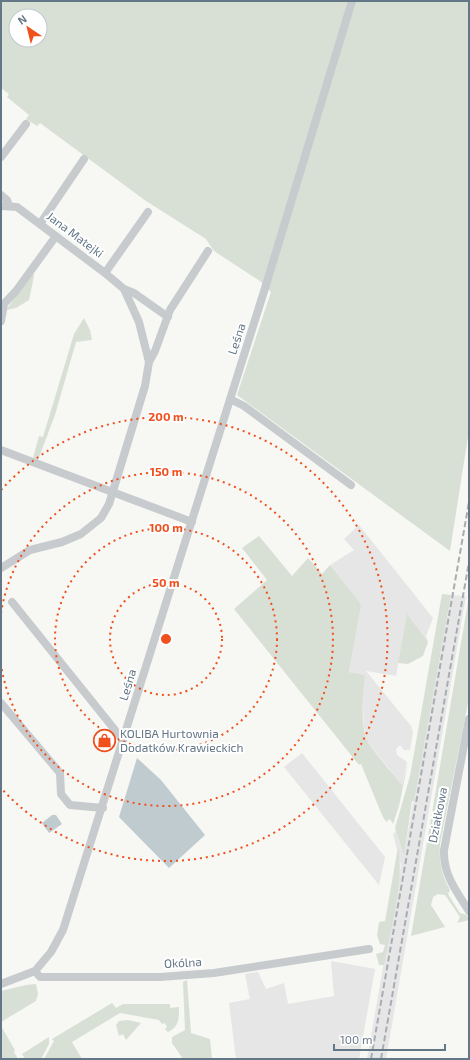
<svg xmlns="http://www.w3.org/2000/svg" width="470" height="1060" font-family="'Exo 2',sans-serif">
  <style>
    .built { fill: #e5e6e5 }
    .green { fill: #d8e0d5; fill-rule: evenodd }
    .water { fill: #c0cbd0 }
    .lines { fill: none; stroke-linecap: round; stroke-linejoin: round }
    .minor { stroke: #c7cbce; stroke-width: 8 }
    .rail { stroke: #a7adb3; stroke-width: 2; stroke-dasharray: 6 3; stroke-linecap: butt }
    .ring { fill: none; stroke: #ef501d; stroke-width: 2; stroke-dasharray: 2 4 }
    .labels { text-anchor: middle; stroke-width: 4; stroke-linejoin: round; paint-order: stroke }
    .street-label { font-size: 12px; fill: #647787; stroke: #fff }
    .poi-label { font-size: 12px; fill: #647787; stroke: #fff; text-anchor: start }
    .centre { fill: #ef501d; stroke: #fff; stroke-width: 2 }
    .ring-label { font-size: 12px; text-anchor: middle; font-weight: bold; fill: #ef501d; stroke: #fff; stroke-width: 4; stroke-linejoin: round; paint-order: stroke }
  </style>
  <rect width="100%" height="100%" fill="#f7f7f4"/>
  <path class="built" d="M359,525L433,618L426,636L428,642L407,615L396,676L366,671L411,726L413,732L410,750H404L400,745L396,749L397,755L407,762L402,785L367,741L364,727L362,696L365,675L349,672L361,606L330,565L354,550L344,539Z
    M451,595L466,596L386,1059H367L401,865L393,834L396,831L404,853Z
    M302,753L385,857L379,885L284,767Z
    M331,961L375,969L359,1059H236L229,1003L250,999L245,974L258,972L266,989L284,983L288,1004L334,996Z"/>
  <path class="green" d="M1,1H469V430L450,551L237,395L271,292L260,281L214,251L206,239L146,201L40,123L37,126L26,119L29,115L7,97L9,94L1,88ZM16,16H40V40H16Z
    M33,273L34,276L29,300L16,308L6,310Z
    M84,318L90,330L92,340L76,342L55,415L38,460L33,458L39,436L43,437L74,334Z
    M259,536L292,576L308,558L322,574L330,565L359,602L361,606L349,672L365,675C363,693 360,723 367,740C372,750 394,775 402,785L408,762L399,806L393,824L390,819L386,822L382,815L361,764L359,765L234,609L267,580L242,548Z
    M442,594L451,595L414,801H412L404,855L395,828L410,776Z
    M469,596V698L440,844C439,861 441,874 450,890L448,894L460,913L467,915L469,920L457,923L460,917L445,895L438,894L433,897L431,905L445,927L411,936Z
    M407,614L428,642L423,656L408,664L398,663Z
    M398,847C405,880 390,931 384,965H379L376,954L383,952L385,945L380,944L377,935L379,922L385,921Z
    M187,980L191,1033L210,1039L212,1059H183L172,1043V1037L185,1030L183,982Z
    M36,984L38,994L36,1001L1,1022V991L26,985Z
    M112,1003L116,1008L123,1004H170V1008L179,1007C179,1018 179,1027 168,1032L165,1029L167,1027L165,1023L162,1024L159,1020L120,1013L72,1042L82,1059H44L54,1041L52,1039Z
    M128,1020L141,1023L126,1040L123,1034L119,1036L116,1025L119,1021Z
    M1,1026L15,1050L14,1052L18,1059L1,1058Z
    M49,1037V1044L41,1059H25L22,1054Z"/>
  <path class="water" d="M137,758L161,780L205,835L169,868L119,817Z
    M52,815H56L62,824L49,833L42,823Z"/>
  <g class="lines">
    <path class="minor" d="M1,157L26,124
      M1,195L7,200L9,206
      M1,206L17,207L105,273L124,289L134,293L168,317
      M40,224L84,159
      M105,273L148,212
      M1,307L16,291L56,236
      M1,321L4,304
      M149,362L155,351L170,310L208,251
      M230,399L244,406L351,485
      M1,450L192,522
      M1,568L30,550L62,542L81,534L101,518L109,504L145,386L149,362L139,322L124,289
      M12,602L123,740
      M1,703L60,773L61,794L70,805L103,808
      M469,719L444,850C443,874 456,891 469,911
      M35,971L40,977H160L214,973L369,949
      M1,984L35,971L51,952L63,930L266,285L352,1"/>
    <path class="rail" d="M371,1059L469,502
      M381,1059L469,562"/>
  </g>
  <g class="ring">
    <circle cx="166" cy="639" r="56"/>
    <circle cx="166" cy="639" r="111"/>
    <path d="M1 613A167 167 0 1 1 1 665"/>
    <path d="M1 490A222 222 0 1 1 1 788"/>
  </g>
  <defs>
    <symbol id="shop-ring" viewBox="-11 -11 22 22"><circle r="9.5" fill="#fff" stroke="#ef501d" stroke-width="1.5"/><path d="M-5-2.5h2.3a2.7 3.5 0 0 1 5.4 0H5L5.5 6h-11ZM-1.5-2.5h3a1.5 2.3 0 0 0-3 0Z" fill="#ef501d"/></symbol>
  </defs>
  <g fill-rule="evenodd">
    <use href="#shop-ring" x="92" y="728" width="25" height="25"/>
  </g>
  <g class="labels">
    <g class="street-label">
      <text transform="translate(75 235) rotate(37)" y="4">Jana Matejki</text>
      <text transform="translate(237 339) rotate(-72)" y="4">Leśna</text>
      <text transform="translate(128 685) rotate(-73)" y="4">Leśna</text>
      <text transform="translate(438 815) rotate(-79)" y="4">Działkowa</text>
      <text transform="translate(183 963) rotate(-3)" y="4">Okólna</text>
    </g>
    <g class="poi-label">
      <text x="120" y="738">KOLIBA Hurtownia<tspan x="120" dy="14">Dodatków Krawieckich</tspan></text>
    </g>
  </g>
  <circle cx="166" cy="639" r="6" class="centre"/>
  <g class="ring-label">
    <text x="166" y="421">200 m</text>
    <text x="166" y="476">150 m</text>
    <text x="166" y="532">100 m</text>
    <text x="166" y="587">50 m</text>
  </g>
  <rect width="470" height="1060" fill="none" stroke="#647787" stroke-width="4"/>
  <g transform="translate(28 28) rotate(325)"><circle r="19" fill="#ffffff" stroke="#c1c9cf"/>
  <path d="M0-3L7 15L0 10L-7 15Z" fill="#ef501d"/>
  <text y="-6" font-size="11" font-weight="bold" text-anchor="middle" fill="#647787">N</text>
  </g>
  <path d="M334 1044v6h111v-6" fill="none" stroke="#647787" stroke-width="2"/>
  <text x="340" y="1044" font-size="12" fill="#647787" stroke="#ffffff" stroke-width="3" paint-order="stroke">100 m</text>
</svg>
